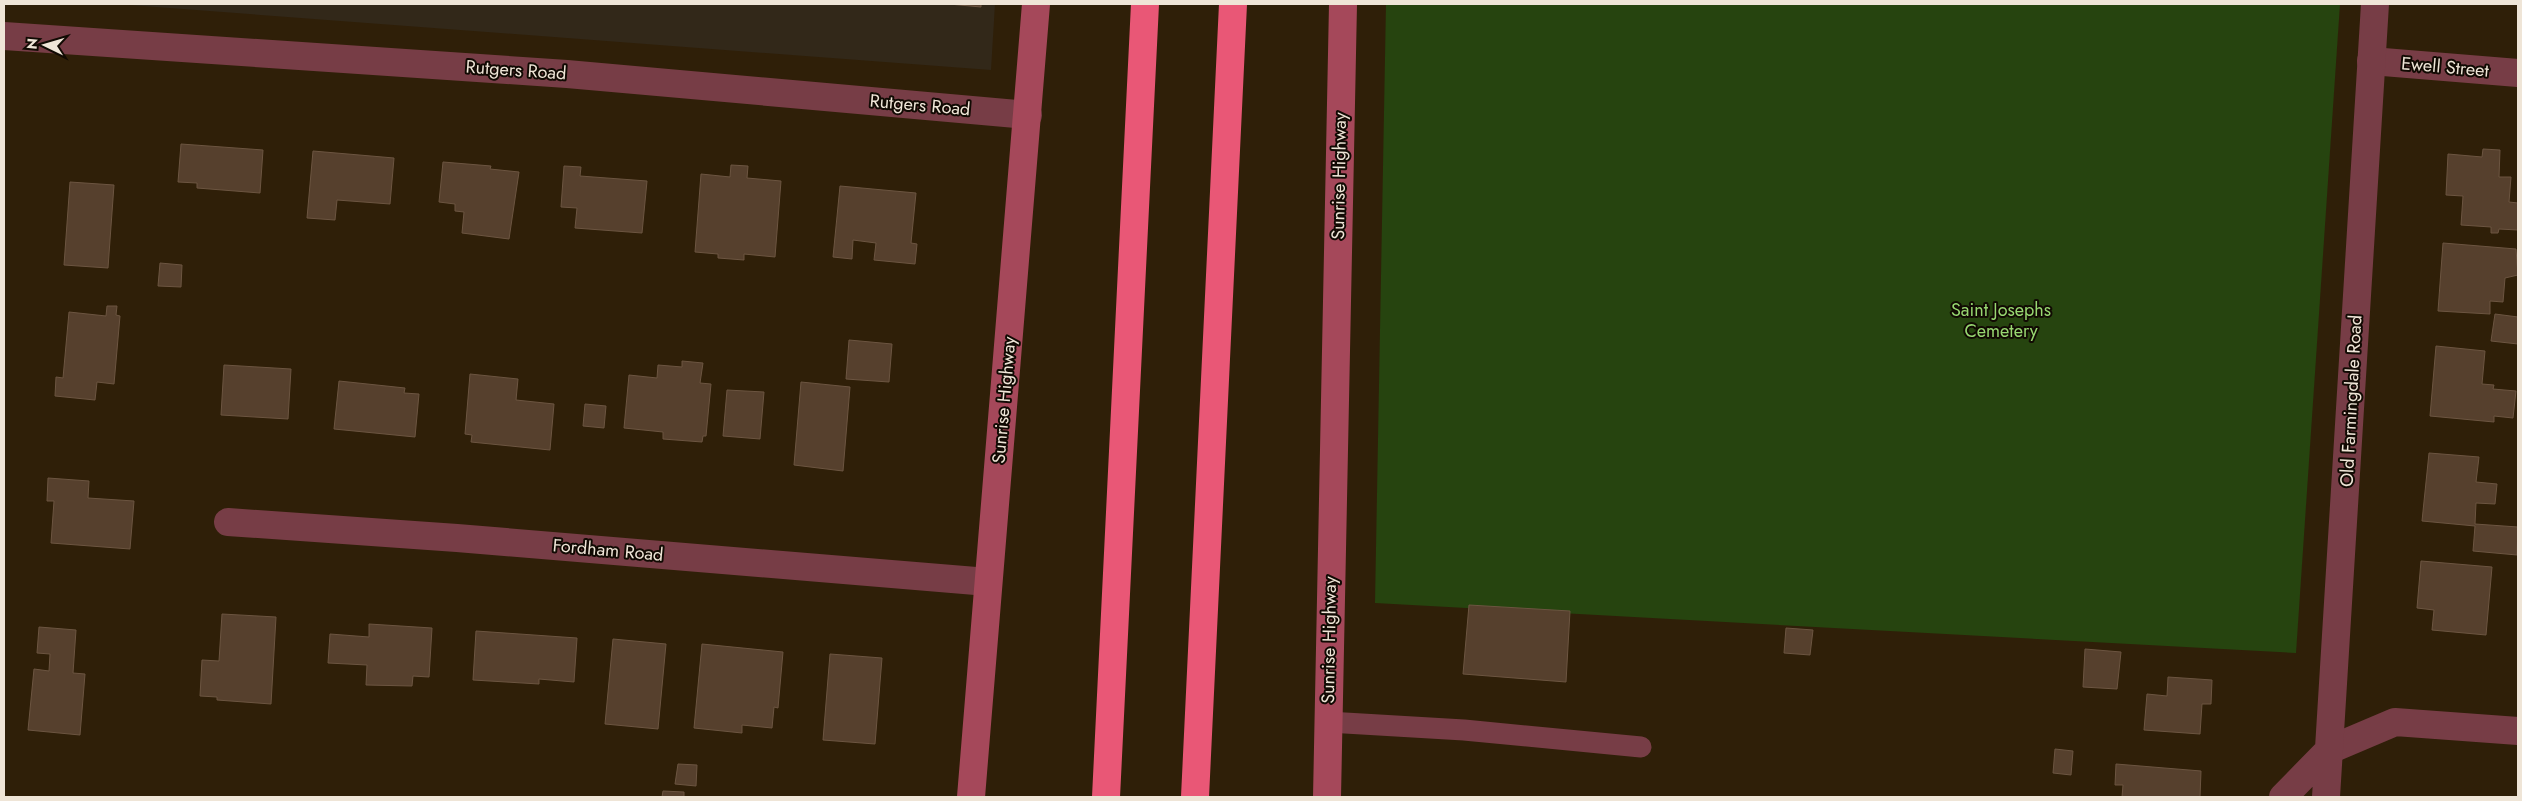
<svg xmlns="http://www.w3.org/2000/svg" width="2522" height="801" font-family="Jost,sans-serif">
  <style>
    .industrial { fill: #322819 }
    .green { fill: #26440f }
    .building { fill: #56402d; stroke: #6c5541 }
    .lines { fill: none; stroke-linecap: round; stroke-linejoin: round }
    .service { stroke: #773d46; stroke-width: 21 }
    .minor { stroke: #773d46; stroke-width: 28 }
    .tertiary { stroke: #773d46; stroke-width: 28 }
    .secondary { stroke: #a5485a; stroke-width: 28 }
    .motorway { stroke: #e95776; stroke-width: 28 }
    .labels { text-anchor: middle; stroke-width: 4; stroke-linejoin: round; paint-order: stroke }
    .street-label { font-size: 18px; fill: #efe5d7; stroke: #110a03 }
    .park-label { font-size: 18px; fill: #98d871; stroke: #110a03 }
  </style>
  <rect width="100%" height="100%" fill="#2f1f08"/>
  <path class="industrial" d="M116,4H995L991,70Z"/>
  <path class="green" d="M1386,4H2340L2296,653L1375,603Z"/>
  <path class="building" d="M949,4H981V7Z
    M181,144L263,150L260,193L197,188V183L178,182Z
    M2483,149L2500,150L2499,177H2511L2509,202L2518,203V230L2499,229L2498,233H2491V227L2461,225L2463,196L2446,195L2448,154L2482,157Z
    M313,151L394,158L390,204L337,200L335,220L307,218Z
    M443,162L491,166L490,169L519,172L509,239L462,233L464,212L455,211V204L439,202Z
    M731,165L748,166L747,178L781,181L775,257L744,254V260L718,258V254L695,252L701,174L730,177Z
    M564,166L581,167L580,176L647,181L642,233L575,228L577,208L561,207Z
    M70,182L114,185L108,268L64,265Z
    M840,186L916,193L911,243L917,244L915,264L874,260L876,243L853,240L852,259L833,257Z
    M2443,243L2516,249L2518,275L2505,278L2503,302L2490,301V314L2438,311Z
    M160,263L182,265L181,287L158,286Z
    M107,306H117L116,315L120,316L114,384L97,382L95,400L55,396L56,377L63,378L69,312L106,316Z
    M2495,314L2518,317V344L2491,341Z
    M849,340L892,344L889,382L846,379Z
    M2436,346L2485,351L2482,384L2494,385L2493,389L2516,391L2513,418L2494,416V422L2430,416Z
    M682,361L703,363L700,383L711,384L706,436H703L702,442L663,439V432L624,428L629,375L657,378L658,365L682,367Z
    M224,365L291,369L288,419L221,415Z
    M470,374L518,379L516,400L554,404L550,450L471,442L472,435L465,434Z
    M339,381L405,388L404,393L419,394L415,437L334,429Z
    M801,382L850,387L843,471L794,465Z
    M727,390L764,392L760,439L723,436Z
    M585,404L606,406L604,428L583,426Z
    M2429,453L2479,457L2476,482L2497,484L2495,504L2476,503L2475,524L2518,527L2517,555L2473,551L2475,526L2422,521Z
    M48,478L89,481L88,498L134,501L130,549L51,543L54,501H47Z
    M2421,561L2492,567L2486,635L2432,630L2434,610L2417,608Z
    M1469,605L1570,611L1566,682L1463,674Z
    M222,614L276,617L271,704L217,700V697L200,696L202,660L219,661Z
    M369,624L432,628L429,677L413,676L412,686L366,685L367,665L328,663L330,634L369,637Z
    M39,627L76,630L73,673L85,674L80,735L28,730L34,669L49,671L50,654L37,653Z
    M1786,628L1813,630L1810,655L1784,653Z
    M476,631L577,638L574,682L539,679V684L473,680Z
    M613,639L666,644L658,729L605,724Z
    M702,644L783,652L778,708L774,707L772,728L742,725V733L694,728Z
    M2085,649L2121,652L2117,689L2083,687Z
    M830,654L882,658L875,744L823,740Z
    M2168,677L2212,680L2211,704H2202L2200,734L2144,730L2147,694L2167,696Z
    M2055,749L2073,751L2071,775L2053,773Z
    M678,764L697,765L696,786L675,784Z
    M2116,764L2201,771L2200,797H2122L2123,785H2115Z
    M663,791L684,792V797H662Z"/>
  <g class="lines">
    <path class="service" d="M1328,722L1464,730L1641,747"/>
    <path class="minor" d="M4,36L567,74L1028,115
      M2371,61L2518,73
      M228,522L457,538L988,582
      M2329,750L2395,722L2518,731"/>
    <path class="tertiary" d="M2283,797L2329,750
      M2326,797L2375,4"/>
    <path class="secondary" d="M971,797L1036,4
      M1327,797L1343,4"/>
    <path class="motorway" d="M1106,797L1145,4
      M1195,797L1233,4"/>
  </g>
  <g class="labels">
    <g class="street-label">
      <text transform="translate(2445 67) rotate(5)" y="6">Ewell Street</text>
      <text transform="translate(516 70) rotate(4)" y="6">Rutgers Road</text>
      <text transform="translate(920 105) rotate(5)" y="6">Rutgers Road</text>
      <text transform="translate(1339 176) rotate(-89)" y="6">Sunrise Highway</text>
      <text transform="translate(1004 400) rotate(-85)" y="6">Sunrise Highway</text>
      <text transform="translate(2351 401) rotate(-87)" y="6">Old Farmingdale Road</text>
      <text transform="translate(608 550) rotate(5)" y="6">Fordham Road</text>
      <text transform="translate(1329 640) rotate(-89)" y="6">Sunrise Highway</text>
    </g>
    <g class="park-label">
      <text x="2001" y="316">Saint Josephs<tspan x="2001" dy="21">Cemetery</tspan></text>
    </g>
  </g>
  <rect width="2522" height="801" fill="none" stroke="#efe5d7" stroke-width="10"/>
  <g transform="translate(45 45) rotate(275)" stroke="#110a03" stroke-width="4" paint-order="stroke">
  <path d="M0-4L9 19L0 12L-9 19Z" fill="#efe5d7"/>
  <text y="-8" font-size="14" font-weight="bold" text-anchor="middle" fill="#efe5d7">N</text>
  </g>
</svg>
